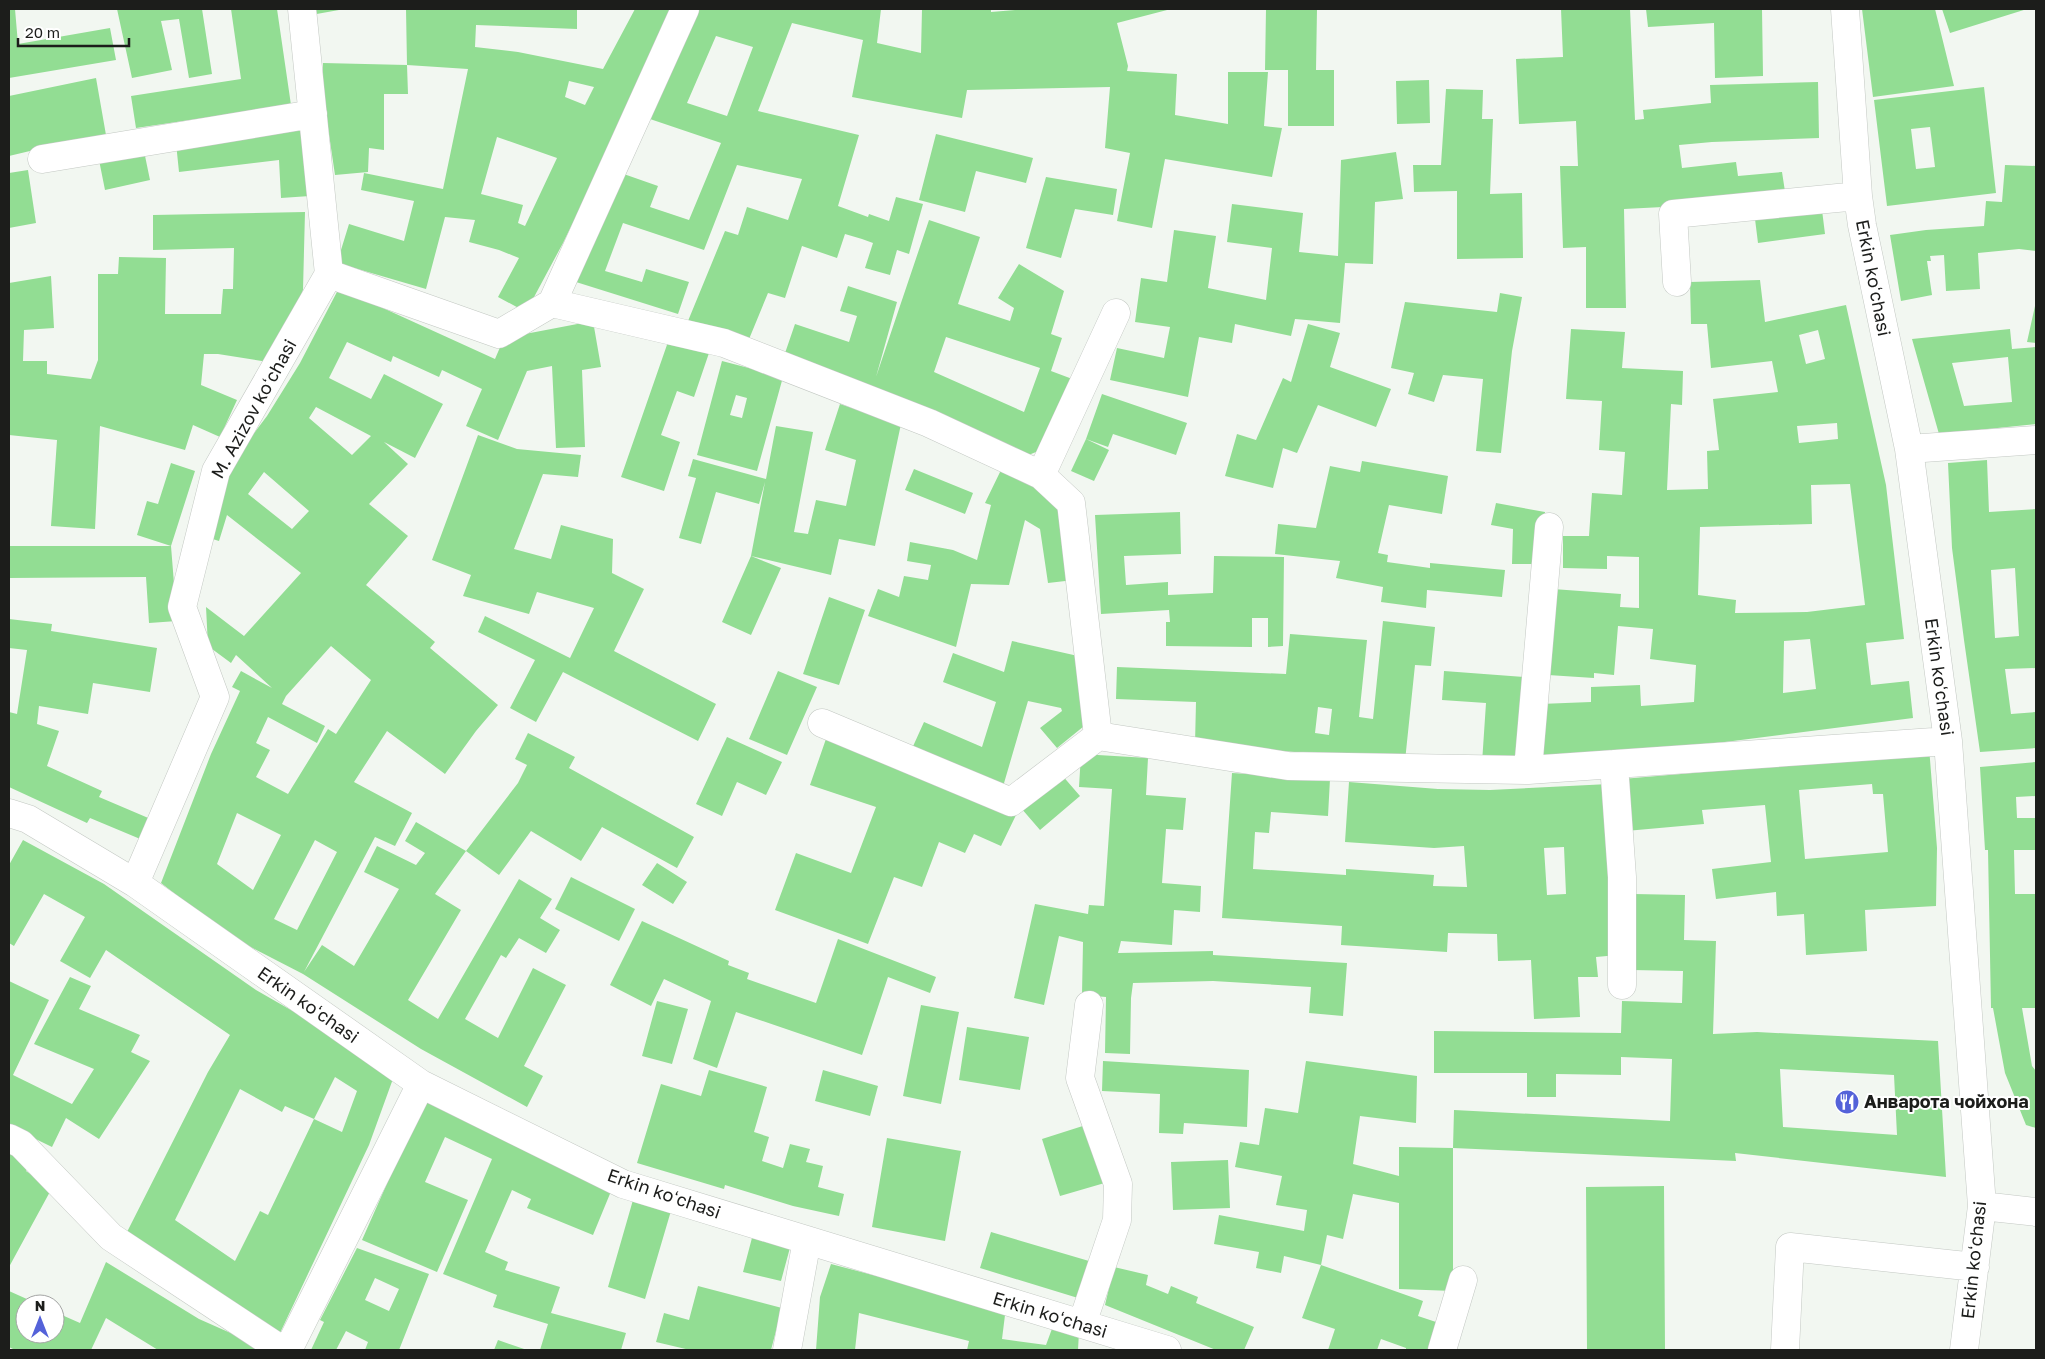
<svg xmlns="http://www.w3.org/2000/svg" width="2045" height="1359" font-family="'Golos Text',sans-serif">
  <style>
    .building { fill: #92dd93; fill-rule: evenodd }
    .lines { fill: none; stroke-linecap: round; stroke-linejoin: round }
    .minor-casing { stroke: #c3c8c3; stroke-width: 29 }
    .minor { stroke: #fff; stroke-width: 28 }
    .labels { text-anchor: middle; stroke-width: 4; stroke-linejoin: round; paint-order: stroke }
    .street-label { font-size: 18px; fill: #1c1d1b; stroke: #fff }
    .poi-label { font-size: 18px; font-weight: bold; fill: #1c1d1b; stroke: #fff; text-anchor: start }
  </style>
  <rect width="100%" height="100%" fill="#f2f7f1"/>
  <path class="building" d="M9,9H15L18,44L110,28L116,60L9,78Z
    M117,9H202L212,74L189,78L179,19L161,21L172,70L132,78Z
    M231,9H277L291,105L136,128L131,96L241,79Z
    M309,9H339V10L311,15Z
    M406,9H577V29L476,25L475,47L518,52L603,69L635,9H678L563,243L526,312L498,297L519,258L499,250L469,242L475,220L445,217L426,289L337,263L349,224L404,241L414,201L361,190L364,173L443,189L468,69L407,65L408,94H384V150L369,148L368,172L335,175L323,94V63L407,65ZM569,81L594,87L585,105L565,97ZM497,137L557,158L525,226L518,223L523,205L481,194Z
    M696,9H881L877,43L921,53L922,9H991V12L1026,9H1171L1117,23L1128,66L1127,71L1177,74L1175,115L1228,124V72H1268L1264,126L1282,128L1272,177L1165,159L1152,228L1117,221L1130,153L1105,148L1110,87L967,90L962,118L852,97L863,40L792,23L758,111L859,135L838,206L868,217L869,214L889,221L896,197L923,204L909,254L897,250L890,275L865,268L873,243L862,239L845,234L837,258L802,246L785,298L768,293L747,344L688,321L725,231L738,235L747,207L788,220L802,179L737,165L704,250L623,223L605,271L642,282L646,269L689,282L678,314L576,282L618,172L658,186L650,207L689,220L721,143L650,119ZM716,36L753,47L727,116L687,103Z
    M1266,9H1317L1316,70H1334V126H1288V70H1265Z
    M1561,9H1630L1635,120L1644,119L1643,110L1711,103L1710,85L1818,82L1819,138L1712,142L1679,145L1682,168L1736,162L1738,176L1782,172L1786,198L1741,203L1624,209L1626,308H1586V247L1563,248L1560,166H1578L1576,121L1519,124L1516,59L1563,57Z
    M1646,9H1762L1763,76L1715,78L1714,23L1648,27Z
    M1862,9H1935L1954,86L1873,97Z
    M1942,9H2027L1950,33Z
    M96,78L106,135L55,145L9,156V96Z
    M1429,80L1430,123L1397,124L1396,81Z
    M1984,87L1996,193L1887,206L1874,100ZM1930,127L1935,167L1916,169L1911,129Z
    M1446,89L1483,90L1482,119H1493L1490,194L1522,193L1523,258L1457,259V191L1414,192L1413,165H1441Z
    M305,128L310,196L281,198L279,160L179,172L176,143Z
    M936,134L1033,158L1026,183L976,171L965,212L919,200Z
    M144,151L150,180L105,190L99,160Z
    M1396,152L1403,199L1375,202L1373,264L1345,263L1340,323L1295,319L1291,336L1235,324L1232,343L1199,337L1188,397L1110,380L1117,348L1164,358L1170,327L1135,322L1141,278L1167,282L1174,230L1216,236L1208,288L1266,300L1272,248L1227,242L1232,204L1303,213L1299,252L1338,256L1341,160Z
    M2005,165L2036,166V251L2019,249L1978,253L1980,289L1946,291L1944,255L1930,256L1931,261H1927L1932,295L1901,301L1890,235L1926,230L1984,226L1986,201L2002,202Z
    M28,170L36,223L9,228V173Z
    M1046,177L1117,189L1113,215L1075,209L1061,258L1026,248Z
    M1821,202L1825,234L1758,243L1754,211Z
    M305,212L303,290L274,363L218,354H204L201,385L237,400L220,437L193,425L185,450L100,426L95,529L51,526L57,440L9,435V283L51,276L54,328L24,330L23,361H47V374L91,379L98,360V274H118L119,257L166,258L165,314H221L223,289H233L234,248L153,250V215Z
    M929,220L980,237L958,304L1010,321L1014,308L998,298L1019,264L1064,291L1051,334L1062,338L1051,371L1075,380L1051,446L1026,456L783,359L795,324L849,342L857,316L840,311L848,286L897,302L876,377ZM946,337L1040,368L1024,412L934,372Z
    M1760,280L1765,322L1846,305L1886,485L1904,639L1866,643L1871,685L1909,681L1913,718L1725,742L1593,754L1542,755L1540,704L1591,702V687L1640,685L1641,706L1694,702L1696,665L1650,659L1653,629L1618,626L1614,675L1594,673V678L1548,675L1553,589L1621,594L1620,607L1639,608V557L1607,556V569L1563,568V536H1589L1592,493L1622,495L1625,452L1599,450L1602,401L1566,399L1571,329L1625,332L1622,368L1683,371L1682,405L1671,404L1667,490L1708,489L1707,451L1719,450L1713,399L1778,392L1772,361L1711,368L1707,324H1691L1690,282ZM1818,330L1825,359L1806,364L1799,335ZM1837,423L1838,439L1799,443L1797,426ZM1850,484L1865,605L1807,612L1735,613L1736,600L1698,595L1700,527L1812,524L1811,485ZM1810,639L1816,689L1783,693L1784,641Z
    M339,288L495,359L504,338L593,321L601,367L582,370L585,447L556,448L552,366L527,371L498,440L466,426L482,389L442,370L439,377L393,356L391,362L347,342L329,378L371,399L384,374L443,404L415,458L384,442L408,464L369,504L408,536L366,585L435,642L430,648L498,705L476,731L445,774L387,731L354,782L412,813L395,846L375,837L304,972L322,945L354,966L399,889L364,872L377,846L416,865L425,853L405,841L416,822L466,851L435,894L461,910L408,1000L438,1019L519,879L552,899L540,918L560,930L546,953L519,938L506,958L501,955L465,1019L498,1038L533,968L566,985L524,1066L543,1076L527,1107L421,1049L303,974L229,936L161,883L211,754L240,691L232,687L241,671L272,688L236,655L231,663L208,646L206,607L244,636L301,573L227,515L219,541L203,536L223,474L267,416L300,363ZM316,407L371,436L352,455L309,418ZM264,472L309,511L292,529L248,494ZM331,646L371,680L336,734L328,729L288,794L256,777L270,750L256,743L268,717L317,743L325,726L282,704L286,696ZM237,813L281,835L253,890L217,864ZM315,840L337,852L297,930L274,919Z
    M1500,293L1522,297L1512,351L1501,453L1476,451L1483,379L1443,375L1434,402L1408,394L1414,373L1391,368L1405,302L1497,312Z
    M2035,306L2036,343L2027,342Z
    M1308,324L1340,333L1330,367L1391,389L1376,427L1318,405L1297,453L1283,448L1273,488L1225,476L1237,434L1256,440L1283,378L1291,382Z
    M2010,329L2012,349L2036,347V424L1939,434L1912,339ZM2008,357L2012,402L1964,406L1952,363Z
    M669,339L709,353L694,397L677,391L661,435L680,442L664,491L621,477Z
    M722,361L783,377L757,471L697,455ZM736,395L747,398L742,418L730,415Z
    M1102,394L1187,423L1176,455L1113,434L1108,447L1086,439Z
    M840,404L901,424L875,546L839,539L831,575L751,556L781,568L751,635L722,622L751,556L765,482L759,504L716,492L701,544L679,538L696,478L688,476L693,459L766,479L776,426L813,432L794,532L808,534L816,500L846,506L856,460L825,450Z
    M478,435L517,449L581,455L578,477L543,474L514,549L551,559L561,525L613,539L612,573L644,589L614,651L716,704L698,741L563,672L536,722L510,708L535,660L478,632L485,616L570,658L594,608L537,592L529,614L463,596L471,575L432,560Z
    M1086,439L1109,450L1094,481L1071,471Z
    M1987,460L1989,512L2036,509V668L2005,669L2011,714L2036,712V748L1980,752L1964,640L1952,548L1948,463ZM2015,568L2019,636L1995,638L1991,570Z
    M1362,461L1448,476L1442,514L1389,505L1378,553L1388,555L1387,562L1430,568V563L1505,570L1502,597L1427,590L1426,608L1381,602L1383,587L1336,578L1340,561L1275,554L1278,524L1316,528L1330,466L1360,472Z
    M171,463L195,471L171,546L177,621L149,623L146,577L9,578V546H171L137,535L147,501L158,504Z
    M914,469L973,493L965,514L905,490Z
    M1001,470L1039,489L1054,504L1064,521L1074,580L1048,583L1040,529L1025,520L1009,585L971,584L956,647L868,616L878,589L899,597L904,576L928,580L931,565L907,561L910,542L953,550L977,560L991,505L985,503Z
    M1496,503L1545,512L1543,564H1512L1513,529L1491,525Z
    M1180,512L1181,554L1124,556L1126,585L1168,582V595L1213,593L1214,556L1284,557L1283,646L1268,647V618H1252V647L1166,646V622H1170L1169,610L1101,614L1095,515Z
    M829,597L865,610L839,685L803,674Z
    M9,619L52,624L51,631L157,648L150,692L93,683L88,714L39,706L37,724L59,731L47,766L102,791L99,797L153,820L145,841L90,818L87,823L9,787V712L17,714L27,650L9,648Z
    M1383,621L1435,627L1431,666L1415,665L1405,761L1195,744L1196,702L1116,699L1117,667L1286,674L1290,634L1367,640L1359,717L1373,719ZM1318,707L1332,709L1329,735L1315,733Z
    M1012,641L1078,656L1089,722L1057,748L1040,728L1062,711L1061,708L1028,701L1002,790L910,753L924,722L982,747L996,702L943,682L953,653L1004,672Z
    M778,671L817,687L787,755L749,739Z
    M1444,671L1524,677L1519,765L1482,763L1486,703L1442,700Z
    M528,733L575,757L569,768L694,837L677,868L602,827L581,861L531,831L499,875L466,851L518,783L527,765L515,759Z
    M827,736L1017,813L1001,846L974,834L965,853L939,842L922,887L894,877L868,944L775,910L796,853L851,873L876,807L810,785Z
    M727,737L782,762L766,795L737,782L722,816L696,804Z
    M1929,747L1937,848L1936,906L1865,910L1867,951L1806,955L1804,914L1777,916L1776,892L1716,899L1712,869L1771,862L1765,805L1702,810L1704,824L1626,831L1622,779L1763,767ZM1872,784L1873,794H1883L1888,852L1805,859L1799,790Z
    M1081,754L1148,758L1146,795L1186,798L1183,830L1166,829L1162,883L1201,886L1200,912L1174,910L1172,945L1121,941L1118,953L1213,951V955L1347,963L1343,1016L1309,1013L1311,987L1213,981L1133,983L1131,998L1130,1054L1105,1053L1106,997L1082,995L1083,942L1059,936L1044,1005L1014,998L1035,904L1088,914L1089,905L1104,906L1112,789L1079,787Z
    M2036,762V796L2016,797L2017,818H2036V850H2014L2015,894H2036V1008H2022L2032,1066L2036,1071V1128L2026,1125L2005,1073L1993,1008H1991L1988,850H1985L1980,767Z
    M1232,773L1330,779L1328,816L1271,812L1269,833L1255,832L1253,869L1346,875V869L1434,875L1433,886L1467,887L1464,846L1434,848L1345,842L1349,782L1438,789L1490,790L1609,784L1618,955L1596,957L1598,977H1578L1580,1017L1534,1019L1531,960L1498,961L1497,934L1448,933L1447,952L1341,945L1342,926L1222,918ZM1564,847L1566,894L1547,895L1544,848Z
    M1061,774L1080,796L1040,830L1021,808Z
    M23,840L104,884L256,990L331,1033L394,1076L369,1145L280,1333L127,1232L208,1072L230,1035L106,950L90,978L60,961L85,917L44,894L14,946L9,943V865ZM335,1077L357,1091L342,1132L314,1119ZM240,1089L282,1112L285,1106L314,1119L268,1215L260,1211L235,1261L175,1220Z
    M657,863L687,882L673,904L642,885Z
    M571,877L635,909L619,941L555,909Z
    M1634,894L1685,895L1684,940L1716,941L1713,1034L1757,1032L1938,1041L1946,1177L1735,1153L1736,1161L1453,1148V1291L1399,1289V1203L1353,1194L1343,1239L1327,1235L1321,1265L1284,1256L1281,1273L1256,1268L1259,1252L1214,1244L1219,1215L1304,1231L1307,1210L1276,1205L1282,1176L1235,1167L1240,1142L1259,1145L1265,1108L1298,1113L1306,1061L1417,1076L1416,1123L1360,1116L1353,1164L1399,1176V1147L1453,1148L1454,1110L1670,1121L1672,1059L1621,1057V1075L1556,1074V1097H1527V1073H1434V1031L1621,1033L1622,1001L1682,1003L1683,971L1632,970ZM1780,1069L1894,1075L1897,1135L1783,1127Z
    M642,921L729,961L728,965L749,973L747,979L816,1003L838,939L936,977L930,993L888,977L862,1055L736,1012L717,1068L693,1059L711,1001L664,979L651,1006L610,985Z
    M70,977L91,986L79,1009L140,1035L131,1052L150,1061L99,1139L66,1118L52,1147L9,1126V981L49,1000L13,1075L72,1104L94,1069L34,1044Z
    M657,1001L688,1009L672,1064L642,1056Z
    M921,1005L959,1012L941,1104L903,1096Z
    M967,1027L1029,1037L1020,1090L959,1080Z
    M1103,1061L1249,1070L1247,1127L1184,1123L1183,1134L1159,1133L1160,1094L1102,1091Z
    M709,1070L767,1087L754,1132L769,1137L762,1161L783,1168L790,1144L810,1149L806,1162L823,1166L818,1187L844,1194L839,1216L793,1206L725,1185L724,1189L637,1163L661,1084L701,1096Z
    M823,1070L878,1086L870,1116L815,1101Z
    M424,1100L614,1184L593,1235L527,1208L531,1199L512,1190L485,1252L508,1262L505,1270L560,1287L551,1313L626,1333L621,1350H540L548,1324L493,1307L497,1295L443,1274L492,1159L445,1137L425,1182L468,1200L437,1272L362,1240Z
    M1089,1124L1108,1182L1060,1196L1042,1139Z
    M887,1138L961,1151L945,1241L872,1227Z
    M9,1147L32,1160L26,1171L52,1188L9,1267V1201L10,1198L9,1197Z
    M1228,1160L1230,1208L1173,1210L1171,1162Z
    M1664,1186L1665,1350H1587L1586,1187Z
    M635,1193L673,1204L645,1299L608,1287Z
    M991,1232L1089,1261L1078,1298L980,1268Z
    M753,1234L791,1244L781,1281L743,1272Z
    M357,1248L429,1274L399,1350H365L368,1342L346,1331L336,1350H311L324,1322L320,1320ZM375,1278L399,1289L389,1311L365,1300Z
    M106,1262L199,1319L269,1350H158L106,1318L91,1350H15L9,1347V1291L38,1304H25V1334H55V1312L80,1323Z
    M831,1264L975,1302L1006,1307L1002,1339L1046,1345L1053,1326L1079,1332L1078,1350H967L969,1341L859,1313L855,1350H816L820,1297Z
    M1321,1265L1423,1301L1418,1316L1442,1324L1433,1350H1406V1348L1381,1339L1377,1350H1328L1335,1329L1302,1318Z
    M1114,1267L1148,1275L1146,1285L1168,1294L1171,1286L1198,1297L1196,1303L1254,1327L1244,1350H1216L1105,1305Z
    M698,1286L782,1308L771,1350H690L656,1342L664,1313L689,1320Z
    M498,1340L527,1350H494Z"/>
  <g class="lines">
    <defs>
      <path id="minor" d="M1845,9L1858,196L1862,225L1909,449L1948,741L1982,1206L1964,1350
        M42,159L313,114
        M329,274L499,334L552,303L685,9
        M1677,282L1673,214L1858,196
        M552,303L724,343L929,423L1041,475L1071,503L1098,736L1288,766L1528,770L1948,741
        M1909,449L2036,440
        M1041,475L1116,313
        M822,723L1011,802L1098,736
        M1614,764L1622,877V985
        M1528,770L1549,527
        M9,813L28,819L135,883L421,1084L623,1184L1167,1350
        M135,883L215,697L182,607L216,471L329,274L302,9
        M9,1138L21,1144L111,1237L282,1350
        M1982,1206L2036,1212
        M1082,1324L1117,1220L1118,1184L1080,1078L1089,1005
        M288,1350L421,1084
        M787,1350L807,1240
        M1442,1350L1463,1280
        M1785,1350L1790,1247L1975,1267"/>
    </defs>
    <use href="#minor" class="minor-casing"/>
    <use href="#minor" class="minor"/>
  </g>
  <defs>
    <symbol id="restaurant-disc" viewBox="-11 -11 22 22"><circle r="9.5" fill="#5462d9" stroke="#fff"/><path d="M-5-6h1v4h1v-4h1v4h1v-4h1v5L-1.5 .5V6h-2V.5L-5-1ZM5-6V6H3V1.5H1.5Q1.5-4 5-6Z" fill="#fff"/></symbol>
  </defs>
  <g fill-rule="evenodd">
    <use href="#restaurant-disc" x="1833" y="1088" width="28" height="28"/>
  </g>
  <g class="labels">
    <g class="street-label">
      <text transform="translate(1873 278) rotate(79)" y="6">Erkin koʻchasi</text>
      <text transform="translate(254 409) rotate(-61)" y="6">M. Azizov koʻchasi</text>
      <text transform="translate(1939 677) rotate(82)" y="6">Erkin koʻchasi</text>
      <text transform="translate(308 1005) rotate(35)" y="6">Erkin koʻchasi</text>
      <text transform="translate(664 1194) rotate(19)" y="6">Erkin koʻchasi</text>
      <text transform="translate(1974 1260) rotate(-84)" y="6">Erkin koʻchasi</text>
      <text transform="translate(1050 1315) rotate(17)" y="6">Erkin koʻchasi</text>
    </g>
    <g class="poi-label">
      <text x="1864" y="1108">Анварота чойхона</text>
    </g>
  </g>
  <rect width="2045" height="1359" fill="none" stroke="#1c1d1b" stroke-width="20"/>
  <g transform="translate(40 1319)"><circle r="24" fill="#ffffff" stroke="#a4a5a4"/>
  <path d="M0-4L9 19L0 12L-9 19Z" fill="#5462d9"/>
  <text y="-8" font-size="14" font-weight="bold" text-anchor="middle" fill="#1c1d1b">N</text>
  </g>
  <path d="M18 38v8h111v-8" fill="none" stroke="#1c1d1b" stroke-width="2.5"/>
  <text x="25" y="38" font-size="15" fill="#1c1d1b" stroke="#ffffff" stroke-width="4" paint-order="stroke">20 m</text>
</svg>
